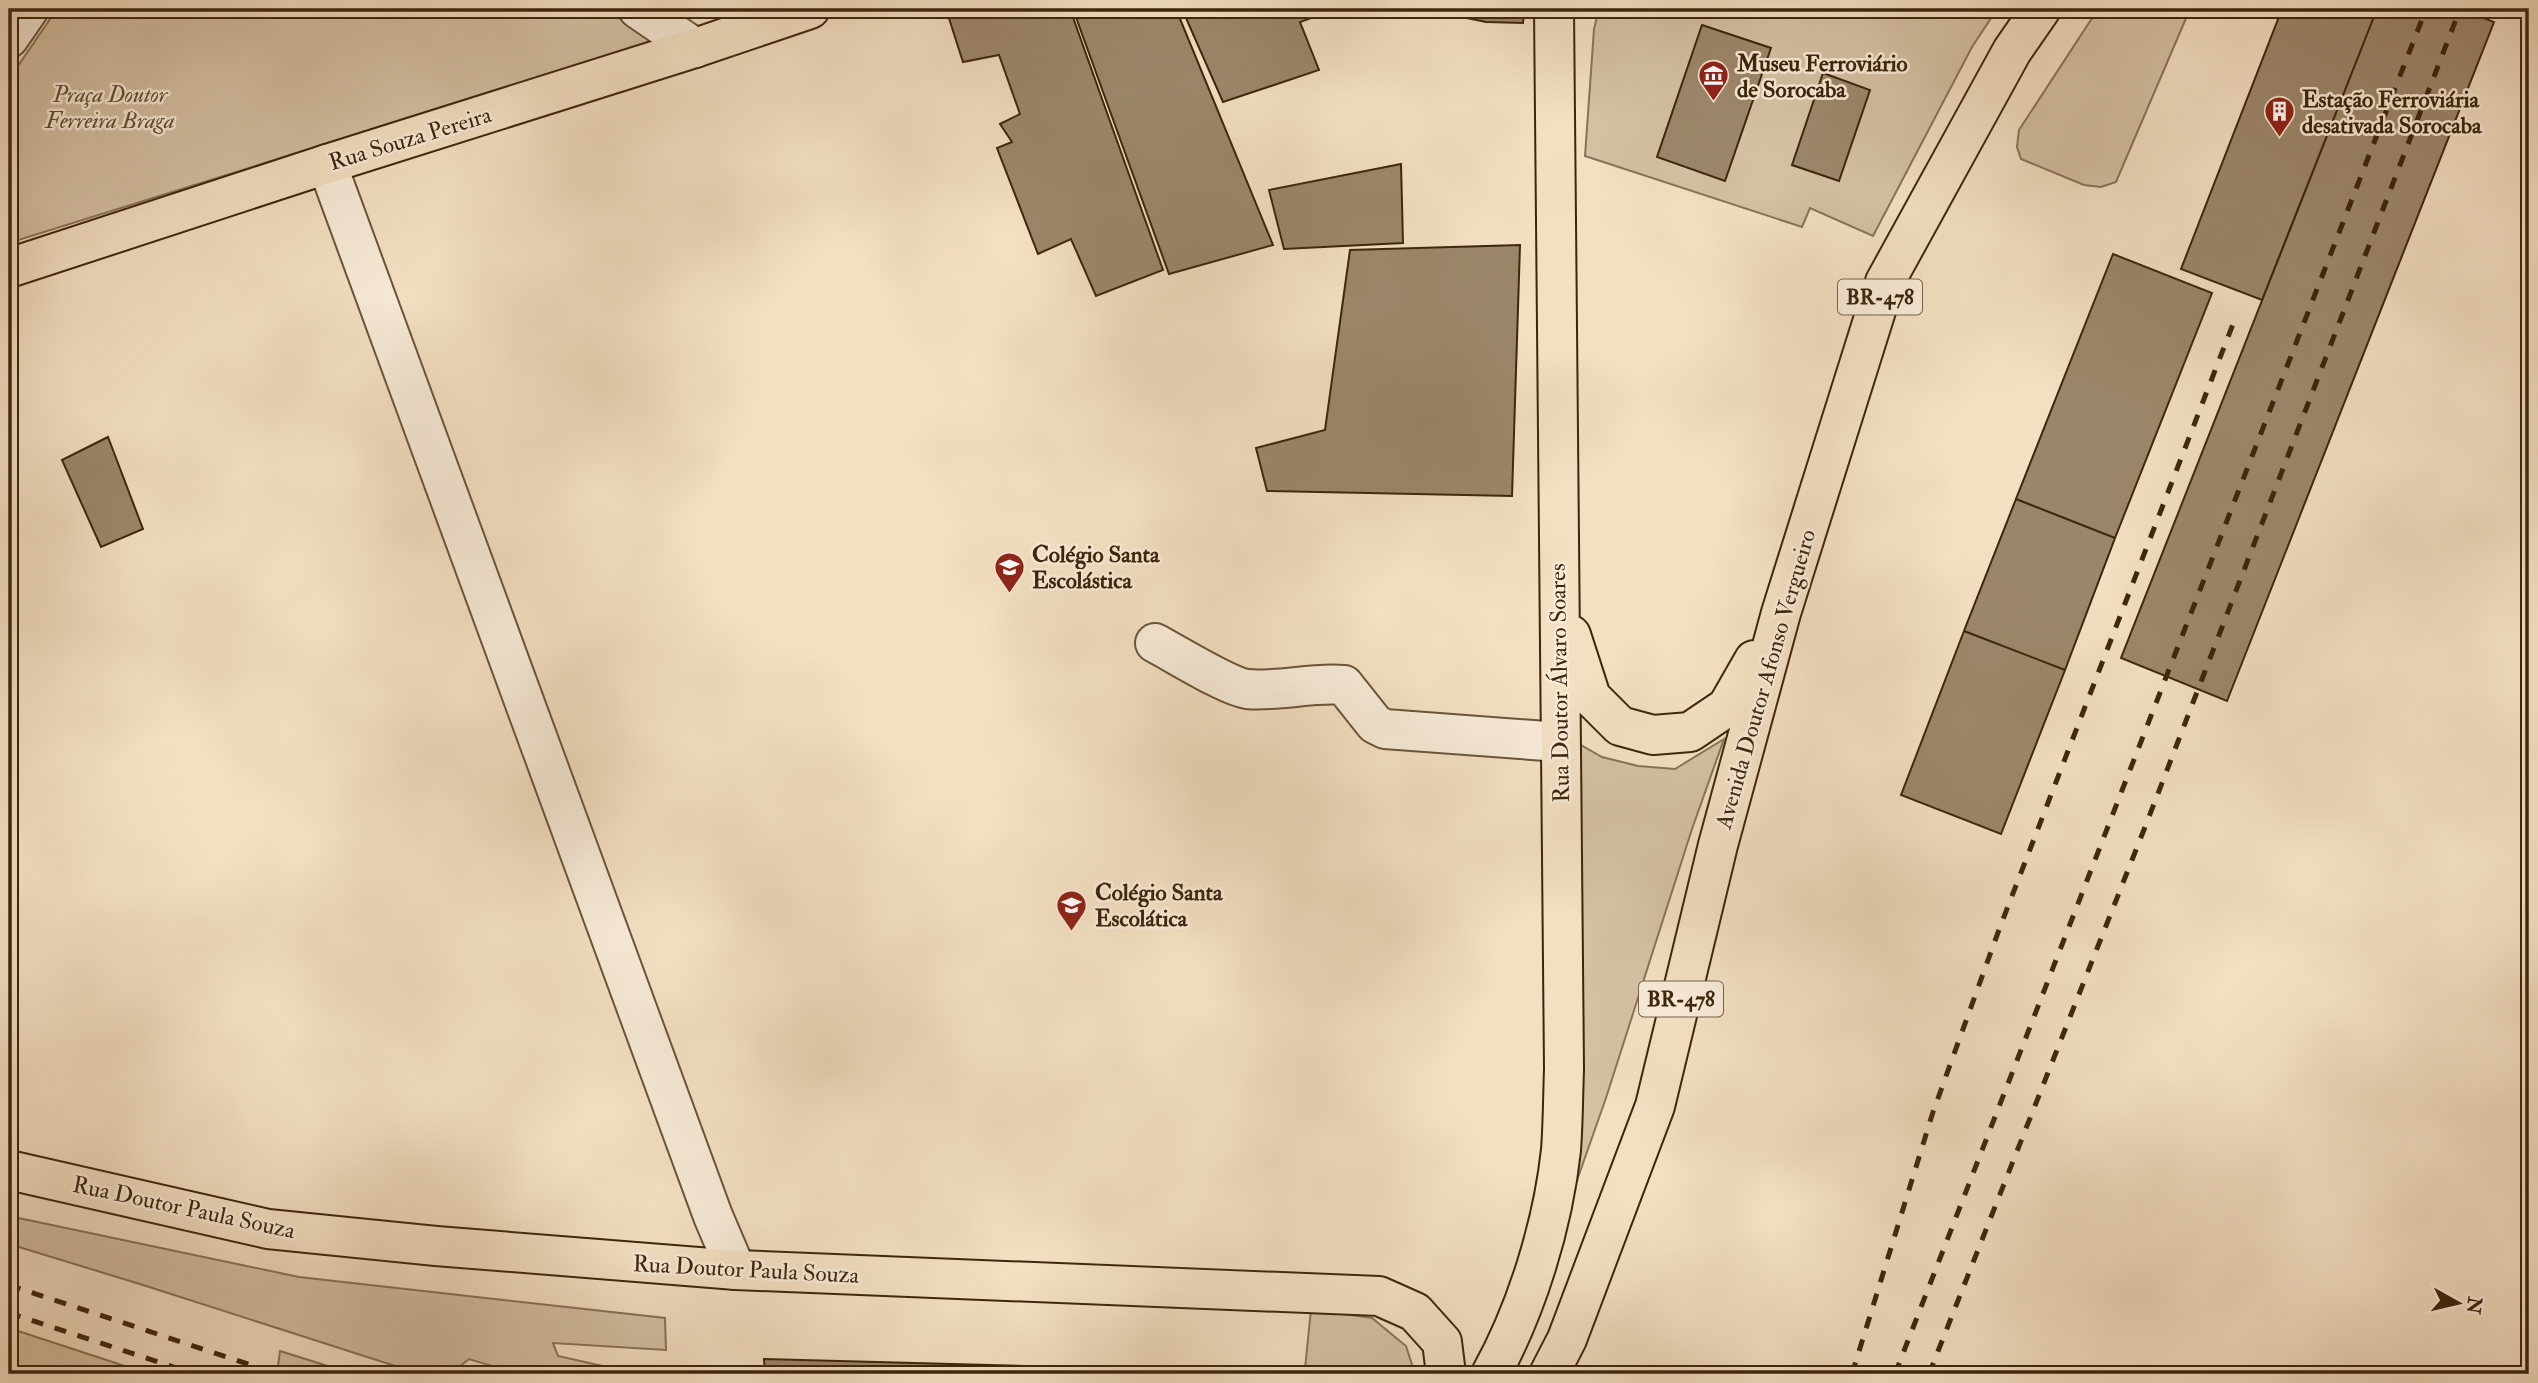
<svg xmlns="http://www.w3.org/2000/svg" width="2538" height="1383" font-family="'IM FELL Double Pica',serif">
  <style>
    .green { fill: #d4c0a3; stroke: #887358; stroke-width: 2 }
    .building { fill: #9c866b; stroke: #3d260c; stroke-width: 2 }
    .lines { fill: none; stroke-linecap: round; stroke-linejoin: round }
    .minor-casing { stroke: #6a543a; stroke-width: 42 }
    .major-casing { stroke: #3d260c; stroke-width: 42 }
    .minor { stroke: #f7ead7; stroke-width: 38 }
    .major { stroke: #f3dfc2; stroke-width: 38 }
    .rail { stroke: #3d260c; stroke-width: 5; stroke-dasharray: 12 12; stroke-linecap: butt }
    .labels { text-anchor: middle; stroke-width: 5; stroke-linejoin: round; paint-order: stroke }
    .shield { fill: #f7ead7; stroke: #756149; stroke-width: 2 }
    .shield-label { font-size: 21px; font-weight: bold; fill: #3d260c }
    .poi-label { font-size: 23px; font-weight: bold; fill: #3d260c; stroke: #f7ead7; text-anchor: start }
    .park-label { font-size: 23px; font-style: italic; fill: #634c32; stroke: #f7ead7 }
    .street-label { font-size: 23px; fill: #3d260c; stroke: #f7ead7 }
  </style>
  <rect width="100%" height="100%" fill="#f3dfc2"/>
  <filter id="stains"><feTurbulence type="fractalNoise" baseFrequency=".00286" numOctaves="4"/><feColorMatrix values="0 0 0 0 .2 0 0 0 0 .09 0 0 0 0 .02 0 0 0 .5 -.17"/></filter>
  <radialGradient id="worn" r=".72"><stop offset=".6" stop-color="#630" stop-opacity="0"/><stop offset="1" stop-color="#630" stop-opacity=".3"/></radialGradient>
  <path class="green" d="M57,9H606L653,42L9,243V79Z
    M1599,9H1997L1972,47L1873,236L1810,208L1802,227L1585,156L1594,29Z
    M2098,9H2190L2116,182L2101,187L2084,185L2021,159L2017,147L2019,130Z
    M1724,739L1692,829L1606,1098L1544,1274L1579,744L1602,757L1638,766L1675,769Z
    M9,1216L299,1277L665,1318L666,1350L553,1343L558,1356L638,1374H518L469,1359L450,1374H420L143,1285L9,1244Z
    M1311,1309L1372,1318L1406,1346L1415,1374H1285V1370L1305,1369Z
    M9,1328L149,1374H9Z
    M280,1351L353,1374H302L278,1366Z"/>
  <path class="building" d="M946,9H1070L1163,270L1096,296L1071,239L1038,254L997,148L1012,142L1000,124L1020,114L999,55L963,62Z
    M1073,9H1176L1273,245L1169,274Z
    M1182,9H1336L1300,22L1319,70L1223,102Z
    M1457,9H1524L1523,23L1486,22L1457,16Z
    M2282,9H2377L2262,300L2181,269Z
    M2377,9H2460L2494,22L2227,701L2121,658Z
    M1702,25L1771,48L1725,181L1657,157Z
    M1823,73L1870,90L1839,181L1792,165Z
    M1401,164L1403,243L1284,249L1269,190Z
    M1520,245L1512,496L1267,491L1256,448L1325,430L1350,250Z
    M2113,254L2212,293L2115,538L2016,499Z
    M108,437L143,529L101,547L62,460Z
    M2016,499L2115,538L2065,670L1964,631Z
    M1964,631L2065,670L2001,834L1901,795Z
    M764,1359L1182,1370L1183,1374H765Z"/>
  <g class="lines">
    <defs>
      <path id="minor" d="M638,9L695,48
        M9,38L29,9
        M327,164L713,1216L736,1270
        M1155,643C1176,654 1227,686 1247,689C1278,692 1312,682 1344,685L1375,724L1385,729L1560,742"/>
      <path id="major" d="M9,268L327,164L695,48L810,9
        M1571,635L1591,697L1620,726L1653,735L1690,732L1727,707L1754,660
        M9,1170L268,1229L436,1246L736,1270L1379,1296L1415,1312L1442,1342L1446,1374
        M1491,1374C1527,1309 1553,1224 1561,1150C1563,1123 1563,1096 1564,1069L1554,9
        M1549,1374L1567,1339L1655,1106L1718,845L1781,613L1885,282L2012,51L2041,9"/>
    </defs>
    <use href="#minor" class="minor-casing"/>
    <use href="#major" class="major-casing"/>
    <use href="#minor" class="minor"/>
    <use href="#major" class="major"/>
    <path class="rail" d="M9,1285L278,1374
      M9,1313L195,1374
      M1852,1374L1933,1112L2000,927L2233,324
      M1895,1374L2426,9
      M1929,1374L2147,822L2460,9"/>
  </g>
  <defs>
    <symbol id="museum-pin" viewBox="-11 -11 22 30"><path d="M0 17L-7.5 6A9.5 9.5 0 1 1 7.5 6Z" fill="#8f2418" stroke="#f7ead7"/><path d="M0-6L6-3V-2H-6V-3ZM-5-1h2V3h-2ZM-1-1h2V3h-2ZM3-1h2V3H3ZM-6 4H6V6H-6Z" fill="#fff"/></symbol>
    <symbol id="building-pin" viewBox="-11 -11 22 30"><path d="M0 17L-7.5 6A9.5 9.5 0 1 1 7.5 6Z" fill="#8f2418" stroke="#f7ead7"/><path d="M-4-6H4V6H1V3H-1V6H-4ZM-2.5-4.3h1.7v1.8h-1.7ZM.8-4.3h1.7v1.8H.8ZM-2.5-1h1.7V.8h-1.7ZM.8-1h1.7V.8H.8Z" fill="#fff"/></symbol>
    <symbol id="school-pin" viewBox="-11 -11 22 30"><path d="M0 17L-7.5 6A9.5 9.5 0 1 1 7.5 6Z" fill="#8f2418" stroke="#f7ead7"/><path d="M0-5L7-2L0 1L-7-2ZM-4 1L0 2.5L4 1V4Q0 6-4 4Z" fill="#fff"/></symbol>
  </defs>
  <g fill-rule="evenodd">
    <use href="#museum-pin" x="1696" y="58" width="35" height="47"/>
    <use href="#building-pin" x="2262" y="94" width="35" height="47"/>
    <use href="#school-pin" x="992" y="550" width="35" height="47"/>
    <use href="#school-pin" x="1054" y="888" width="35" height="47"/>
  </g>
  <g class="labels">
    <g class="shield">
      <rect x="1838" y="279.5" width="84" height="35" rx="5"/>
      <rect x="1639" y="981.5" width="84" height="35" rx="5"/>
    </g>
    <g class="shield-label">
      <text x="1880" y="304">BR-478</text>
      <text x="1681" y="1006">BR-478</text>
    </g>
    <g class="poi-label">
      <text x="1737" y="71">Museu Ferroviário<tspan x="1737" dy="26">de Sorocaba</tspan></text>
      <text x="2302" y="107">Estação Ferroviária<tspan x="2302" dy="26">desativada Sorocaba</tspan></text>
      <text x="1032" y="562">Colégio Santa<tspan x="1032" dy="26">Escolástica</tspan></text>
      <text x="1095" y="900">Colégio Santa<tspan x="1095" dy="26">Escolática</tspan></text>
    </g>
    <g class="park-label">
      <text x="110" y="102">Praça Doutor<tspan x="110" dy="26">Ferreira Braga</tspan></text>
    </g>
    <g class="street-label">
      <text transform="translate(410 138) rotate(-17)" y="8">Rua Souza Pereira</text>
      <text transform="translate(1765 679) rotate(-74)" y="8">Avenida Doutor Afonso Vergueiro</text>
      <text transform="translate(1559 683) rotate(-91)" y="8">Rua Doutor Álvaro Soares</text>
      <text transform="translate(184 1207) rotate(12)" y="8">Rua Doutor Paula Souza</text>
      <text transform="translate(746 1269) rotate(3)" y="8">Rua Doutor Paula Souza</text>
    </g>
  </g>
  <rect width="2538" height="1383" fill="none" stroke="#f3dfc2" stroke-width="35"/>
  <rect x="10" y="10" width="2517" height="1362" fill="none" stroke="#3d260c" stroke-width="3.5"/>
  <rect x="18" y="18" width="2503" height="1348" fill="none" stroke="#3d260c" stroke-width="2"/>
  <g transform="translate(2458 1303) rotate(98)" stroke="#f7ead7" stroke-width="5" paint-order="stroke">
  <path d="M0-5L12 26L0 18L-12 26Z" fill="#3d260c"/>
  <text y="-10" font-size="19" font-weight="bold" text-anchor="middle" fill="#3d260c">N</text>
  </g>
  <rect width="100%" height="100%" filter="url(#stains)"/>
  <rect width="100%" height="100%" fill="url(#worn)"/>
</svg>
